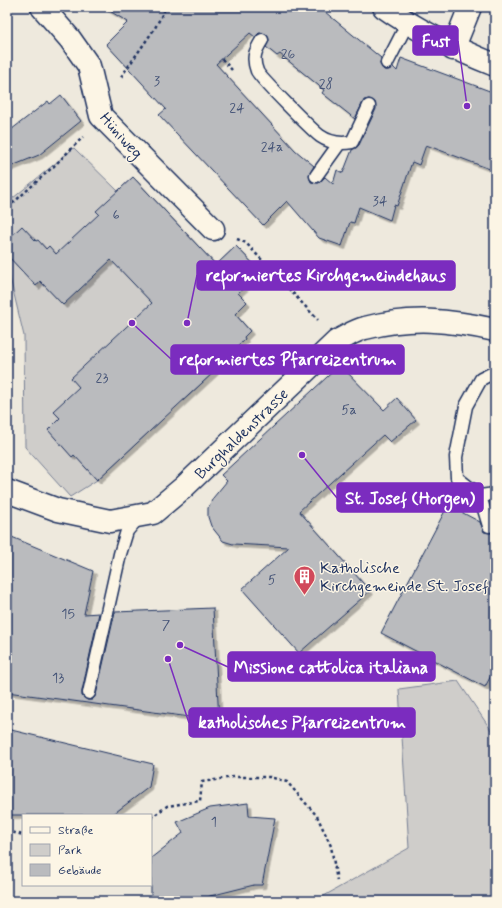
<svg xmlns="http://www.w3.org/2000/svg" width="502" height="908" font-family="Mynerve,sans-serif">
  <style>
    .green { fill: #cfcdca; stroke: #757e94 }
    .building { fill: #babbbe; stroke: #1b2f5e; fill-rule: evenodd; filter: url(#shadow) }
    .lines { fill: none; stroke-linecap: round; stroke-linejoin: round }
    .service-casing { stroke: #1b2f5e; stroke-width: 15 }
    .minor-casing { stroke: #1b2f5e; stroke-width: 25 }
    .path { stroke: #1b2f5e; stroke-width: 2.5; stroke-dasharray: 3 3; stroke-linecap: butt }
    .service { stroke: #fcf5e5; stroke-width: 12 }
    .minor { stroke: #fcf5e5; stroke-width: 22 }
    .labels { text-anchor: middle; stroke-width: 3; stroke-linejoin: round; paint-order: stroke }
    .number-label { font-size: 14px; fill: #435276 }
    .street-label { font-size: 16px; fill: #1b2f5e; stroke: #fcf5e5 }
    .poi-label { font-size: 16px; fill: #1b2f5e; stroke: #fcf5e5; text-anchor: start }
    .leader { fill: none; stroke: #7b2cbf; stroke-width: 1.5 }
    .callout-dot { fill: #7b2cbf; stroke: #fcf5e5; stroke-width: 1.5 }
    .callout { fill: #7b2cbf; stroke: #7b2cbf; stroke-width: 1.5 }
    .callout-label { font-size: 17px; text-anchor: middle; font-weight: bold; fill: #fff }
  </style>
  <defs>
    <filter id="shadow"><feDropShadow dx="3.5" dy="3.5" stdDeviation="0" flood-color="#0004"/></filter>
  </defs>
  <rect width="100%" height="100%" fill="#eee9dd"/>
  <filter id="ink" filterUnits="userSpaceOnUse"><feTurbulence type="fractalNoise" baseFrequency=".025" numOctaves="2"/><feDisplacementMap in="SourceGraphic" scale="8" xChannelSelector="R" yChannelSelector="G"/><feConvolveMatrix kernelMatrix="1 2 1 2 8 2 1 2 1" color-interpolation-filters="sRGB"/></filter>
  <g filter="url(#ink)">
    <path class="green" d="M74,148L118,191L133,177L216,265L236,246L261,272L238,293L247,302L235,314L250,331L244,337L245,339L213,369L215,371L183,401L172,388L162,420L97,480L70,497L25,447L24,336L7,265V203Z
      M458,681L495,736V901H315L409,848L399,689Z"/>
    <path class="building" d="M103,7H319L381,58L380,64L384,70H388L393,67L397,71L401,58L495,93V171L426,145L419,165L412,162L397,206L394,205L390,220L359,207L354,223L350,222L342,246L319,238L287,201L263,225L159,115L166,109L106,44L128,22ZM250,33L255,37L259,33L266,34L269,40L266,47L277,56L280,54L324,90L322,93L355,119L364,100L369,99L375,102L376,109L359,145L352,150L343,173L337,170L333,184L325,177L319,183L311,182L309,175L314,166L295,150L216,64Z
      M61,95L81,121L39,155L7,168V133L48,101L50,104Z
      M133,177L216,265L236,246L261,272L238,293L247,302L235,314L250,331L244,337L245,339L213,369L215,371L97,480L74,455L72,457L48,430L60,418L53,411L79,387L71,378L152,303L111,260L63,305L40,281L36,286L7,255V240L22,226L36,241L38,240L46,249L49,246L56,254L99,214L96,211Z
      M340,365L384,410L397,398L416,420L390,442L383,435L299,511L370,591L299,653L242,589L289,547L233,544L223,541L211,526L208,517V508L213,498L227,481L221,475Z
      M448,505L480,522L484,532L491,533L495,530V668L485,687L381,633Z
      M7,535L93,571L84,614L99,613L82,691V696L87,700H92L96,695L115,612L213,608L219,721L7,692Z
      M7,729L153,764L149,787L112,815H7Z
      M248,803L249,816L275,818L262,885H254L210,896L203,901H151V858L183,833L177,822L210,808Z"/>
    <g class="lines">
      <defs>
        <path id="service" d="M262,40C255,51 252,58 257,71C259,77 312,130 320,136C330,143 341,144 352,142L369,106
          M387,63L407,24
          M316,176L339,144
          M495,372L481,379L466,406L456,457L457,478L480,496L495,494
          M480,496L489,526
          M89,693L120,554L127,531L138,518"/>
        <path id="minor" d="M42,7L70,39L89,66L101,116L213,229
          M384,7C419,32 455,49 495,65
          M453,49L470,7
          M7,491L58,510L110,521L153,513L184,487L337,341C346,337 355,330 365,328C411,316 450,320 495,330"/>
      </defs>
      <use href="#service" class="service-casing"/>
      <use href="#minor" class="minor-casing"/>
      <path class="path" d="M222,59L232,70
        M121,77L155,28L166,7
        M7,205L13,203L54,166L83,137
        M237,239L246,243L318,320
        M151,818L167,806L200,801L202,782L233,777H270L287,782L317,816L331,846L337,881
        M7,831L23,835"/>
      <use href="#service" class="service"/>
      <use href="#minor" class="minor"/>
    </g>
  </g>
  <defs>
    <symbol id="building-pin" viewBox="-11 -11 22 30"><path d="M0 17L-7.5 6A9.5 9.5 0 1 1 7.5 6Z" fill="#d1495b" stroke="#fcf5e5"/><path d="M-4-6H4V6H1V3H-1V6H-4ZM-2.5-4.3h1.7v1.8h-1.7ZM.8-4.3h1.7v1.8H.8ZM-2.5-1h1.7V.8h-1.7ZM.8-1h1.7V.8H.8Z" fill="#fff"/></symbol>
  </defs>
  <g fill-rule="evenodd">
    <use href="#building-pin" x="292" y="564" width="25" height="34"/>
  </g>
  <g class="labels">
    <g class="number-label">
      <text x="288" y="58">26</text>
      <text x="157" y="85">3</text>
      <text x="326" y="88">28</text>
      <text x="237" y="112">24</text>
      <text x="272" y="151">24a</text>
      <text x="380" y="205">34</text>
      <text x="116" y="219">6</text>
      <text x="102" y="382">23</text>
      <text x="349" y="414">5a</text>
      <text x="272" y="584">5</text>
      <text x="68" y="618">15</text>
      <text x="166" y="629">7</text>
      <text x="58" y="682">13</text>
      <text x="214" y="826">1</text>
    </g>
    <g class="street-label">
      <text transform="translate(122 135) rotate(48)" y="6">Hüniweg</text>
      <text transform="translate(241 433) rotate(-44)" y="6">Burghaldenstrasse</text>
    </g>
    <g class="poi-label">
      <text x="320" y="573">Katholische<tspan x="320" dy="18">Kirchgemeinde St. Josef</tspan></text>
    </g>
  </g>
  <path class="leader" d="M467 106L458 41M187 323L197 275M132 323L171 359M302 455L337 498M180 645L228 667M168 659L189 723"/>
  <g class="callout-dot">
    <circle cx="467" cy="106" r="4"/>
    <circle cx="187" cy="323" r="4"/>
    <circle cx="132" cy="323" r="4"/>
    <circle cx="302" cy="455" r="4"/>
    <circle cx="180" cy="645" r="4"/>
    <circle cx="168" cy="659" r="4"/>
  </g>
  <g class="callout">
    <rect x="413" y="26" width="45" height="29" rx="4"/>
    <rect x="197" y="261" width="258" height="29" rx="4"/>
    <rect x="171" y="345" width="233" height="29" rx="4"/>
    <rect x="337" y="483" width="146" height="29" rx="4"/>
    <rect x="228" y="652" width="207" height="29" rx="4"/>
    <rect x="189" y="708" width="226" height="29" rx="4"/>
  </g>
  <g class="callout-label">
    <text x="436" y="47">Fust</text>
    <text x="326" y="281">reformiertes Kirchgemeindehaus</text>
    <text x="288" y="365">reformiertes Pfarreizentrum</text>
    <text x="410" y="504">St. Josef (Horgen)</text>
    <text x="331" y="673">Missione cattolica italiana</text>
    <text x="302" y="728">katholisches Pfarreizentrum</text>
  </g>
  <rect width="502" height="908" fill="none" stroke="#fcf5e5" stroke-width="24"/>
  <rect x="12" y="12" width="478" height="884" fill="none" stroke="#1b2f5e" stroke-width="1.5" filter="url(#ink)"/>
  <rect x="22" y="814" width="130" height="72" fill="#fcf5e5" stroke="#a2a6af"/>
  <rect x="30" y="827" width="20" height="6" fill="#fcf5e5" stroke="#a2a6af"/>
  <text x="58" y="834" font-size="12" fill="#1b2f5e">Straße</text>
  <rect x="30" y="844" width="20" height="12" fill="#cfcdca" stroke="#a2a6af"/>
  <text x="58" y="854" font-size="12" fill="#1b2f5e">Park</text>
  <rect x="30" y="864" width="20" height="12" fill="#babbbe" stroke="#a2a6af"/>
  <text x="58" y="874" font-size="12" fill="#1b2f5e">Gebäude</text>
</svg>
